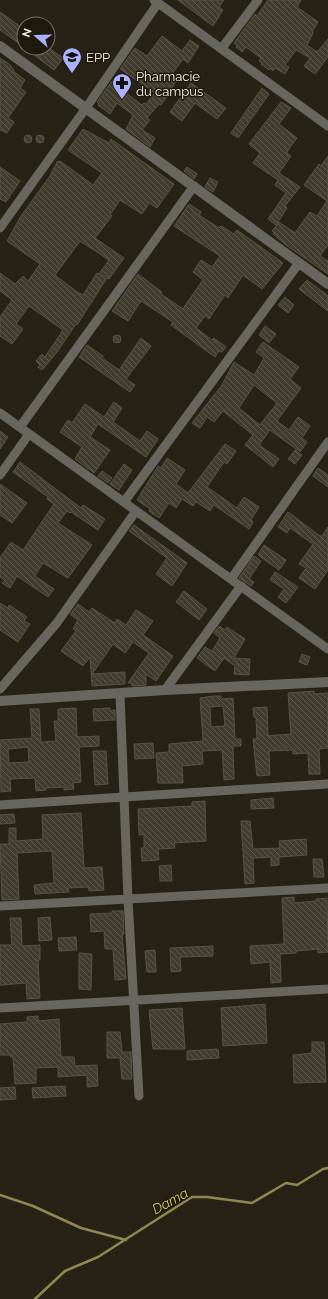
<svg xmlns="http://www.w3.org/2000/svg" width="328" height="1299" font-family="Raleway,sans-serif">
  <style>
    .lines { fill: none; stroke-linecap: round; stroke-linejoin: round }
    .stream { stroke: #91884f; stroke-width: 2.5 }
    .building { fill: url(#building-back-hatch); stroke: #575445; fill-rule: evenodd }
    .minor { stroke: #67665f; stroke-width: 9 }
    .tertiary { stroke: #67665f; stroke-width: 10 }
    .labels { text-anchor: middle; stroke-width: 3; stroke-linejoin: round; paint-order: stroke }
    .poi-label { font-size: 13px; fill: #f2f0e7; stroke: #1d1a0d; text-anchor: start }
    .water-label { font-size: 14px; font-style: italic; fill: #dcc865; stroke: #1d1a0d }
  </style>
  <defs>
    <pattern id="building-back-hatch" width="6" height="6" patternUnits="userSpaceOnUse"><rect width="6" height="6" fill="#403d2f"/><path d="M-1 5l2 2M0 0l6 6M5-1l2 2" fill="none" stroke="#5c594d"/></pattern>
  </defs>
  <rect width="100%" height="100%" fill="#262316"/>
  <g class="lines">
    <path class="stream" d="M0,1195L33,1206L81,1228L126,1240
      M35,1299L65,1271L98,1257L192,1197H207L252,1203L286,1183L297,1185L323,1169L328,1168"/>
  </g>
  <path class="building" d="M178,0H224L219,7L223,10L213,26Z
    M268,0H301L297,7L318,22L312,32L313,33L307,45L317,52L328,39V57L315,74L304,66L310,58L296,50L285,65L289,67L285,74L275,68L273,71L270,68L269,70L261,64L262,63L259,61L261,58L246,47L242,52L236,47L237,45L234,43L255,14L257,16Z
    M0,12L24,29V47L0,30Z
    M162,36L182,51L190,40L199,46L188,63L183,59L172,74L178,78L161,105L159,104L147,118L150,120L142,130L155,138L150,147L126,129L133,115L117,103L110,114L98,105L99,104L97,102L112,81L115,83L114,84L142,105L144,103L146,104L155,93L120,69L135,48L147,56Z
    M25,48H49L63,58L54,70Z
    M0,58L9,64L14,70L13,71L25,80L20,88L26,92L8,118L14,122L7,133L0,130Z
    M191,83L226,108L217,119L195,103L182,121L170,112Z
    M262,88L269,94L238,138L231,133Z
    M281,102L291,108L279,124L297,138L288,150L287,153L291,156L279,173L300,187L285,206L287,208L276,225L268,219L286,193L275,185L278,180L253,163L260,153L249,144Z
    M83,129L109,143L111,139L174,184L157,208L149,203L142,214L120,200L110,215L112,216L95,238L124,258L109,279L107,278L77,325L76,324L57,352L42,370L38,367L40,365L36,361L42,354L45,357L63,330L29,306L16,324L23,329L12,344L0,336V317L12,300L0,291V273L15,284L23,276L28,281L40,264L7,241L21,216L50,176L57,162L60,161L93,185L102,173L68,150ZM80,241L109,260L99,274L97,273L83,295L77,292L55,275Z
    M24 139a4 4 0 1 1 8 0a4 4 0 1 1-8 0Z
    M36 139a4 4 0 1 1 8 0a4 4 0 1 1-8 0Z
    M328,156V245L320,256L328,261V274L286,245L273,234L274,232L272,231L279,222L295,233L310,212L317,216L327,201L304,185L319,164L321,166Z
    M0,167L20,181L6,202L0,199Z
    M187,167L197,174L194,179L184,171Z
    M210,178L218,182L213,192L205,187Z
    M189,204L201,212L199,215L219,228L221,226L234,234L237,230L283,263L262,289L243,275L228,298L225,295L209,319L205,316L196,328L212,340L214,338L226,347L222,352L219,351L215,357L171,325L173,322L141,301L128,321L112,311L138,274L162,292L161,294L183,309L186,304L203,280L193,272L201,260L212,267L220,256L174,226Z
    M307,280L328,296V311L299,289Z
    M285,297L294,305L288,313L278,305Z
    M265,326L276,334L269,343L259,335Z
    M113 339a4 4 0 1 1 8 0a4 4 0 1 1-8 0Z
    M141,338L151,346L126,379L135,385L130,392L79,357L87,345L103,356L102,358L119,370Z
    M263,342L299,367L290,379L301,388L277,421L289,430L298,417L310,426L302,438L307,442L300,452L270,430L259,445L279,459L273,467L245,445L253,435L223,411L214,422L207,417L200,428L192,423L222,385L234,362L254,375L264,358L256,352ZM254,385L277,403L260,425L239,408Z
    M114,402L122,408L113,422L140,441L147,431L158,439L146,457L98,424L90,437L110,450L94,473L75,459L82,447L60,432L68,420L72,423L85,404L104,417Z
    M0,431L8,437L0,449Z
    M225,444L236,451L227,464L224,462L207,487L237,508L244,497L259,507L251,520L253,522L249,529L214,505L210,511L196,502L193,506L182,499L176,508L169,503L159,518L149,511L150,509L137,500L158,466L161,468L167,458L185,470L176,484L188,493Z
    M295,450L302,455L295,464L288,459Z
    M20,462L81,508L83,505L105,519L98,530L71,512L70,513L67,511L58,523L92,545L68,578L43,563L35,576L54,589L48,597L17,576L10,588L2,583L5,580L0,577V558L11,542L23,550L54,504L47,499L48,497L13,472Z
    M124,464L132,470L119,490L110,484Z
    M318,468L328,475V487L313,476Z
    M102,471L112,478L108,483L98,476Z
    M0,484L27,503L12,523L0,515Z
    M288,512L320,536H322L328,527V570L315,589L299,578L306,568L299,564L313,544L290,528L287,533L278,527Z
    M134,525L187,563L172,586L156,574L167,558L129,531Z
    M264,545L286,560L279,570L258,555Z
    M254,556L261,561L249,579L254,582L251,586L239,578Z
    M275,572L298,587L286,603L278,597L284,589L270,580Z
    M184,591L207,609L199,620L176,602Z
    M0,603L8,608L9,605L27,617L24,621L30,624L18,642L0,630Z
    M78,604L89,612L92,608L115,623L117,619L126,625L136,610L153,621L143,635L173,656L156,681L146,674V685L132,686V683H128L149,653L133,642L125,653L113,644L92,674L125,672V684L92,686L90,657L83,666L61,651L76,631L73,629L78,620L70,614Z
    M219,626L225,630L227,627L245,639L234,658L250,659L249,675L234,674L235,666L224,658L215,671L197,658L205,647L212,651L220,638L214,633Z
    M302,654L310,657L307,665L299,662Z
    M314,691V694L328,693V748L319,749L320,774H309L308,753L293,754V750L269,751L270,775L257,776L253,739H257L256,717H254L253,708L267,707L268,736L291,734L288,693Z
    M213,696H221V699L233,698L235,739H241V746H233L234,779L224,780L222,750L202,751L203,764L182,766L183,783H158L156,753L169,752V744L203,741L200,698ZM223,706L225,726L211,727L210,707Z
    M76,708L77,737L99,736V746L79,747L81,782L73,783L74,789L64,790V787L46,788V790L36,791L35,778L10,779L11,791L1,792L0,740L32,738L30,709H39L41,742L56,741L54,721H58V709ZM28,747L29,762L9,763L8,749Z
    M110,708V711L115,710V720L94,721L93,709Z
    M153,743L154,758L135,759L134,744Z
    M93,751H106L108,784L95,785Z
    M273,798L274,808L251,809V800Z
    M205,801L206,841L174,843L175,848L158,849L159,860L142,861L141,848H144V834L139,835L138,809L192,806V802Z
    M81,813L84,868L102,867L104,890L89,891L88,887L68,888L69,892L35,894L34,885L54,883L52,851L17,853L19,899L2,900L0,844H9V828H16V841L43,839L42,815Z
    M14,814L15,823L0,824V815Z
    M241,821H250L253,849L280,848L279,841L306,839L307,855L279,857V865L271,866V857L253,858L254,883L245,884Z
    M313,859H322L324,877H314Z
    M171,865L172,881H160L159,866Z
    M294,897V903L316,901V899L327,898L328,952L318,953V949L296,951V953L280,954L281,982L271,983L270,962L251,964L250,946L284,944L282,898Z
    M112,911H123L124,934H122L126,979L115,980L113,949H105L104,931L91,932L90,914L112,913Z
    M50,917L52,940L39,941L38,918Z
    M10,918H21L22,946L40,945V960H38L40,998L27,999L26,983L0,985V945H12Z
    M76,937L77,950L59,951L58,938Z
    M213,946V956L180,957L181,971L171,972L170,948Z
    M155,950L156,972H147L145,951Z
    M79,953L92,954L91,990L79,989Z
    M265,1004L267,1043L223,1046L221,1008Z
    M182,1008L185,1049H153L149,1010Z
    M38,1016V1021L59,1019L61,1057H74L75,1066L97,1065L98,1086L87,1087V1075L58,1077V1067L36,1068V1083L15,1084L13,1057H11L10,1055H0V1024L27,1022V1017Z
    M107,1032H120L122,1052H131L132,1079H122L120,1058H107Z
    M312,1042H324L326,1082L294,1083L293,1055L312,1053Z
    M218,1049L219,1058L187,1060V1051Z
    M65,1086L66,1096L33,1098L32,1088Z
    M15,1087L16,1099L0,1100V1088Z"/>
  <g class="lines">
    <path class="minor" d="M154,0L328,126
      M222,48L258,0
      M0,228L86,108L158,3
      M0,413L328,649
      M20,427L194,186
      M0,475L29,434
      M124,502L299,263
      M231,579L328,442
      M0,689L56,624L136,511
      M165,690L241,586
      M120,694L128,899L139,1096
      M0,805L328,784
      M0,906L328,888
      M0,1008L328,989"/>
    <path class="tertiary" d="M0,46L328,284
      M0,701L165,690L328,682"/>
  </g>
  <defs>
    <symbol id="school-pin" viewBox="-11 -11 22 30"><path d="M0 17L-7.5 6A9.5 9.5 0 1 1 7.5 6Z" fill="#a7b1fc" stroke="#1d1a0d"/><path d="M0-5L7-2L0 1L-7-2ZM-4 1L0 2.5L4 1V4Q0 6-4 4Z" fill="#111"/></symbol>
    <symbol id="pharmacy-pin" viewBox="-11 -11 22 30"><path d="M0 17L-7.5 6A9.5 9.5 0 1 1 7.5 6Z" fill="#a7b1fc" stroke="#1d1a0d"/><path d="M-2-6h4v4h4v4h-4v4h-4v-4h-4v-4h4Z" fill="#111"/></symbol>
  </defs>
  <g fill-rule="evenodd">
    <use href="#school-pin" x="61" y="46" width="22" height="30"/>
    <use href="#pharmacy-pin" x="111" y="72" width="22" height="30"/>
  </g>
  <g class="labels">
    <g class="poi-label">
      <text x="86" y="62">EPP</text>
      <text x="136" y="81">Pharmacie<tspan x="136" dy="15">du campus</tspan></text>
    </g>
    <g class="water-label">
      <text transform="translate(170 1201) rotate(-29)" y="5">Dama</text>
    </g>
  </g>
  <g transform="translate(36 36) rotate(290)"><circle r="19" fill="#1d1a0d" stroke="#727064"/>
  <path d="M0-3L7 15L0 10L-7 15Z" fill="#a7b1fc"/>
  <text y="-6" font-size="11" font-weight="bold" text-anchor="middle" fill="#f2f0e7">N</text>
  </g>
</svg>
